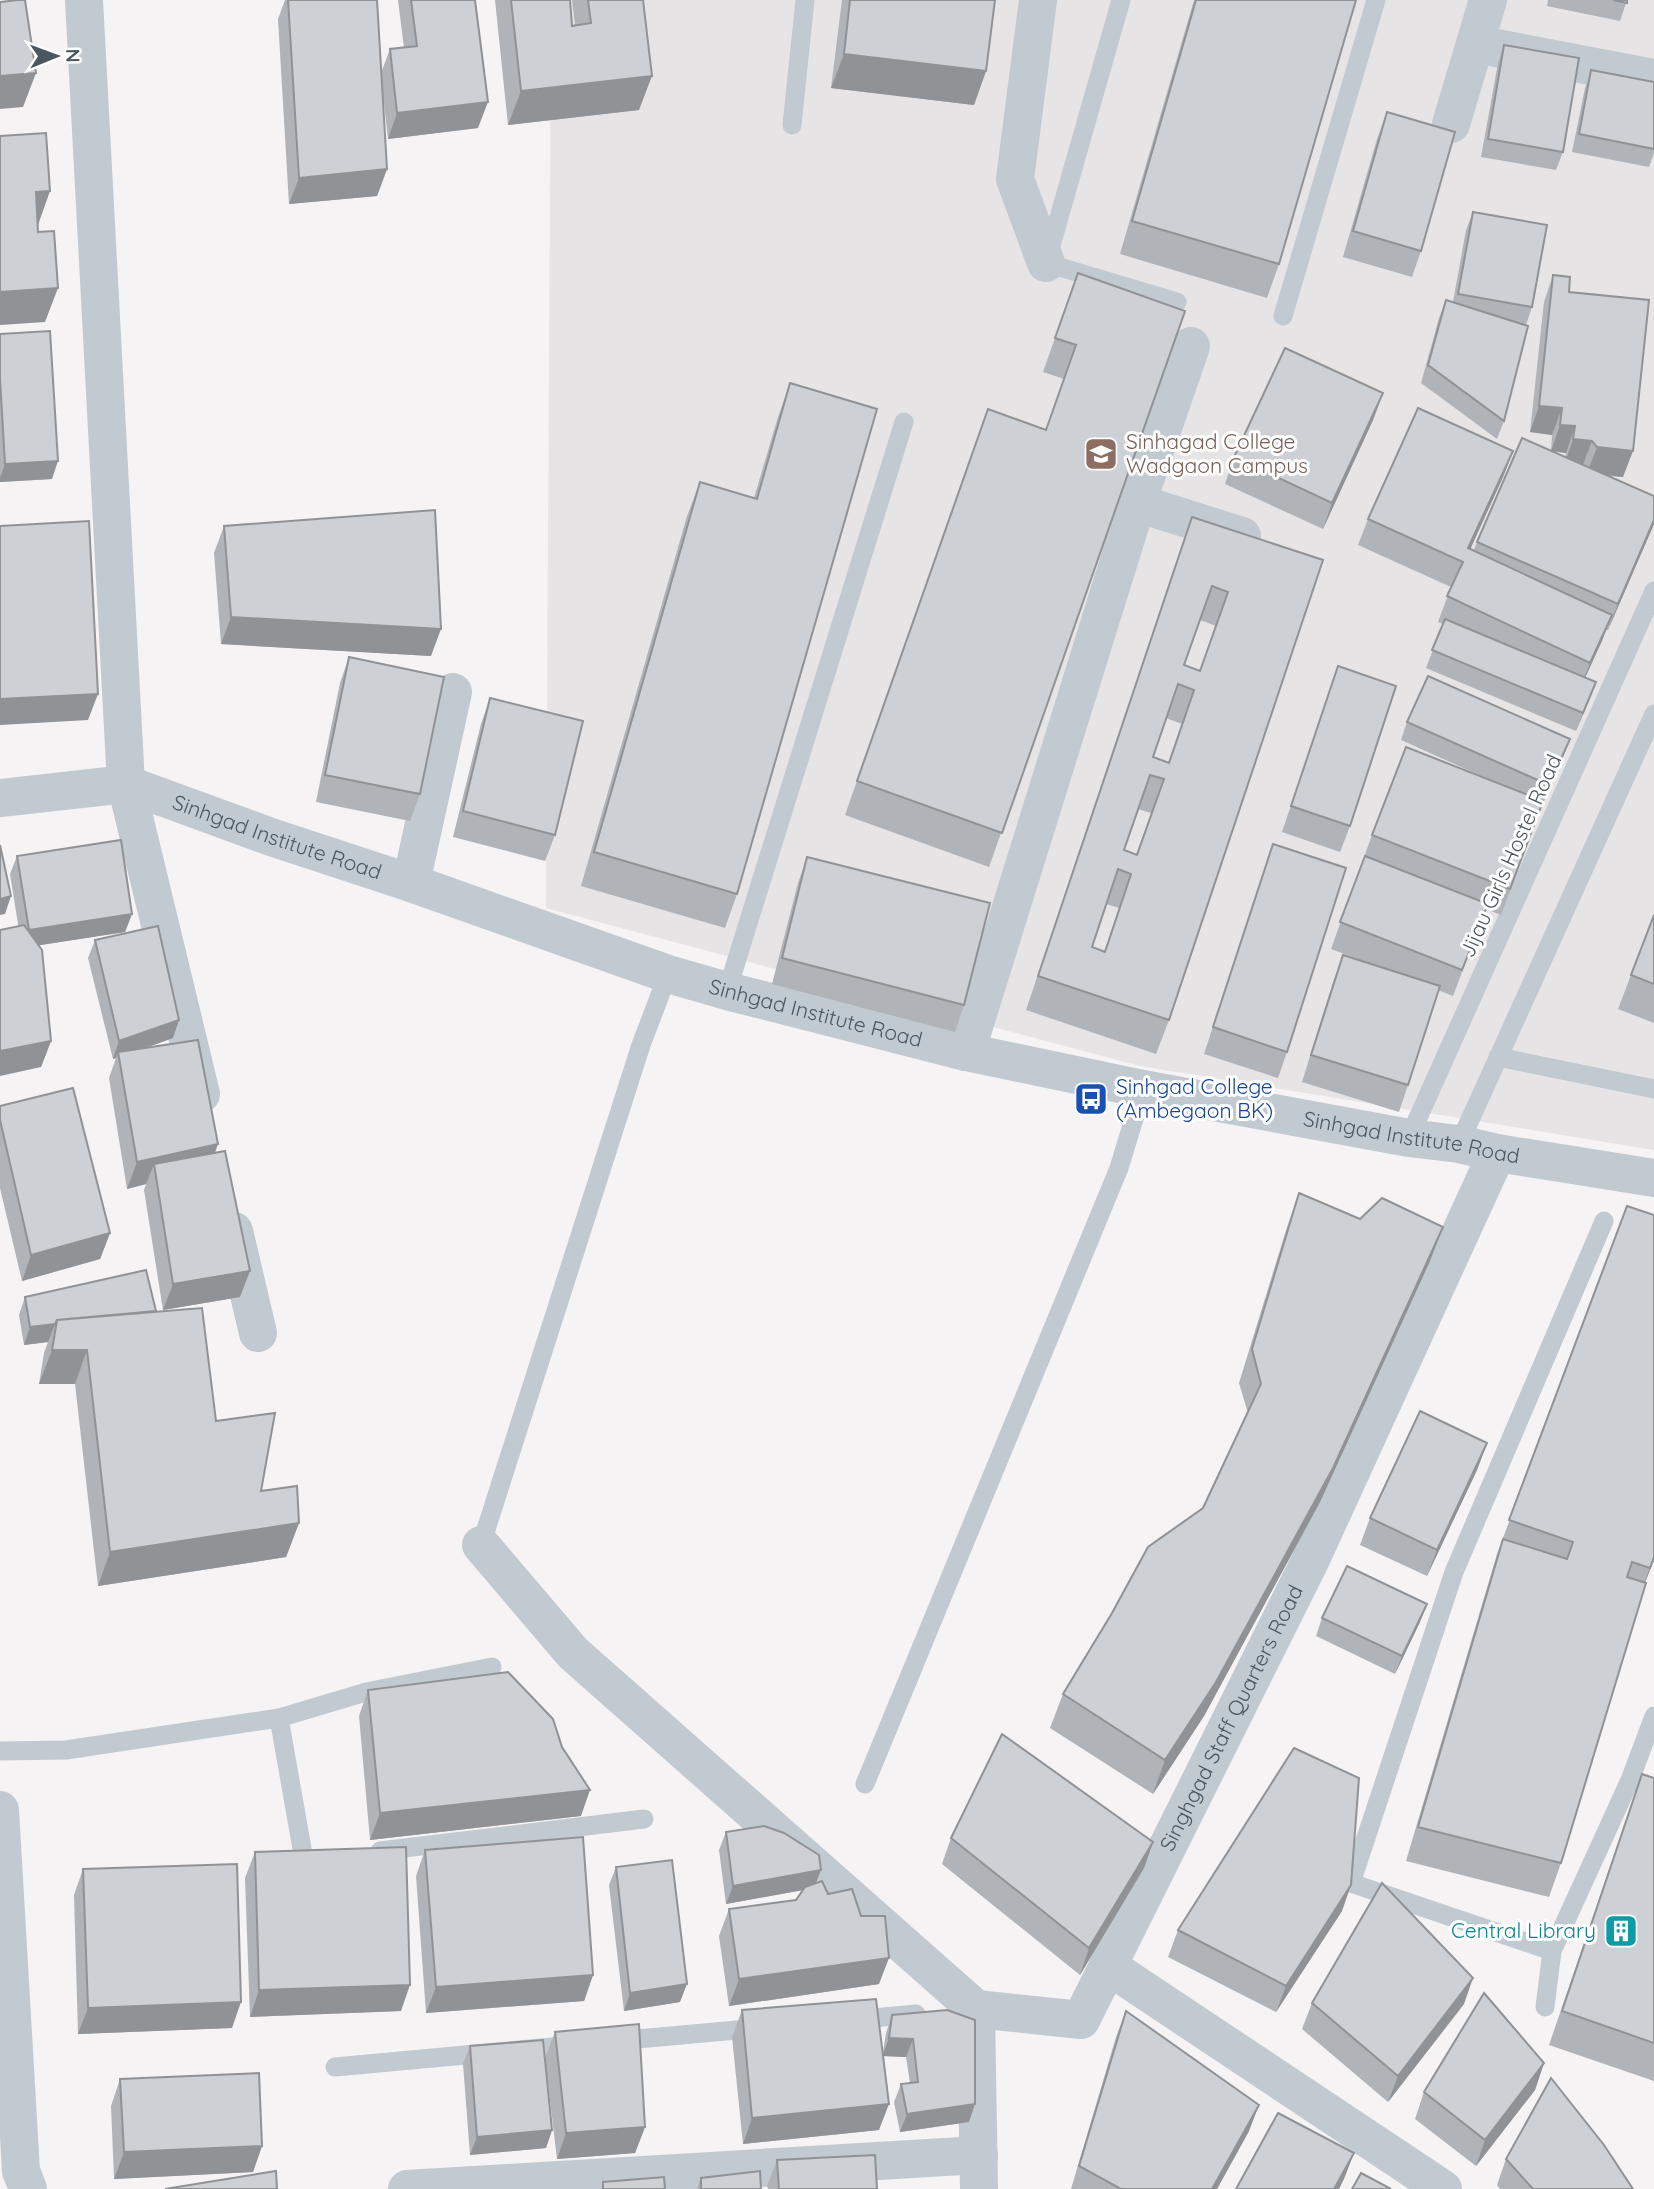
<svg xmlns="http://www.w3.org/2000/svg" width="1654" height="2189" font-family="Quicksand,sans-serif">
  <style>
    .education { fill: #e6e4e5 }
    .lines { fill: none; stroke-linecap: round; stroke-linejoin: round }
    .service { stroke: #c1cad1; stroke-width: 19 }
    .minor { stroke: #c1cad1; stroke-width: 38 }
    .wall { fill: #b0b3b7; fill-rule: evenodd }
    .shaded-wall { fill: #909295 }
    .building { fill: #cdd0d5; stroke: #909295; stroke-width: 2; fill-rule: evenodd }
    .labels { text-anchor: middle; stroke-width: 6; stroke-linejoin: round; paint-order: stroke }
    .education-label { font-size: 21px; fill: #785e54; stroke: #fff; text-anchor: start }
    .street-label { font-size: 21px; fill: #4a5760; stroke: #fff }
    .transit-label { font-size: 21px; fill: #164399; stroke: #fff; text-anchor: start }
    .culture-label { font-size: 21px; fill: #0d838f; stroke: #fff; text-anchor: end }
  </style>
  <rect width="100%" height="100%" fill="#f5f3f3"/>
  <path class="education" d="M551,0H1654V1150L1140,1066L546,908Z"/>
  <g class="lines">
    <path class="service" d="M1121,0L1046,263L1177,302
      M792,125L805,0
      M1283,316L1376,0
      M727,991L904,422
      M1498,1057L1654,1089
      M1409,1138L1654,591
      M1459,1144L1654,714
      M1604,1221L1454,1572L1351,1883L1552,1951L1630,1780
      M481,1545L641,1045L668,974
      M1654,1716L1630,1780L1654,1788
      M279,1718L304,1860L319,1859
      M0,1751L66,1750L279,1718L366,1692L492,1667
      M865,1784L1119,1168L1143,1089
      M380,1851L644,1819
      M1545,2007L1552,1951
      M852,2020L916,2014
      M615,2041L759,2028
      M335,2067L574,2045"/>
    <g class="minor">
      <path d="M84,0L126,784L201,1094"/>
      <path d="M1038,0L1015,179L1046,263"/>
      <path d="M1475,44L1654,78"/>
      <path d="M1451,124L1488,0"/>
      <path d="M1137,503L1242,536"/>
      <path id="s1" d="M0,798L126,784L271,837L411,883L668,974L727,991L966,1052L1143,1089L1409,1138L1459,1144L1497,1153L1654,1178"/>
      <path d="M411,883L453,692"/>
      <path d="M966,1052L1137,503L1191,346"/>
      <path d="M234,1231L258,1333"/>
      <path d="M481,1545L573,1653L976,2009"/>
      <path d="M0,1810L21,2171L28,2189"/>
      <path d="M1108,1966L1443,2189"/>
      <path id="s2" d="M976,2009L1081,2020L1311,1559L1497,1153"/>
      <path d="M976,2009L979,2189"/>
      <path d="M407,2189L979,2155"/>
    </g>
  </g>
  <path class="wall" d="M285,0H377L381,73L390,49L404,48L398,0H475L478,128L388,139L383,95L387,169L377,196L289,204L278,19Z
    M495,0H570L572,26L575,25L572,0H643L639,110L508,125Z
    M842,0H995L986,71L974,105L831,88Z
    M1194,0H1356L1279,264L1267,298L1120,254Z
    M1548,0H1627L1620,21L1547,6Z
    M1504,45L1563,152L1556,170L1481,157L1498,63Z
    M1591,70L1654,82V153L1649,167L1572,152L1585,88Z
    M1387,112L1421,251L1412,277L1343,257L1377,139Z
    M1473,212L1532,307L1526,325L1504,421L1497,439L1421,383L1439,318L1446,300L1453,302L1466,230Z
    M1078,273L1185,311L989,867L845,815L976,443L1046,430L1064,379L1043,372Z
    M1553,275L1569,292L1623,477L1607,476L1654,524L1608,630H1606L1585,678L1589,700L1576,731L1426,668L1443,624L1438,622L1451,587L1358,545L1368,519L1513,451L1503,477L1470,549L1474,550L1477,542L1551,451L1552,435L1530,432L1544,302ZM1551,451L1566,453L1565,457Z
    M0,334L52,479L0,482Z
    M790,383L737,894L725,928L581,886L687,516L700,482L754,498L778,417Z
    M1383,393L1373,420L1323,529L1225,484L1234,457Z
    M1192,517L1323,560L1169,1020L1156,1054L1026,1010ZM1200,620L1216,626L1200,671L1184,665ZM1166,718L1182,724L1168,763L1153,757ZM1138,809L1151,813L1136,855L1124,850ZM1106,904L1119,908L1104,952L1092,947Z
    M224,526L431,656L221,644L214,553Z
    M349,657L420,794L410,821L316,802L340,683Z
    M1338,666L1350,826L1340,852L1282,832Z
    M490,698L555,835L545,861L453,837L481,724Z
    M1407,722L1570,739L1563,757L1543,803L1501,915L1486,909L1453,996L1438,990L1408,1085L1399,1112L1302,1082L1333,982L1343,955L1371,964L1331,949L1372,835L1490,780L1401,740Z
    M1273,844L1287,1052L1278,1078L1204,1054Z
    M17,856L132,914L125,932L39,945L51,1041L41,1067L10,874Z
    M807,857L964,1005L955,1032L772,984L798,883Z
    M1654,915V1023L1618,1009Z
    M95,940L173,1038L146,1048L215,1152L240,1297L163,1310L144,1190L146,1184L127,1189L109,1078L116,1058L113,1059L88,958Z
    M0,1120L110,1233L100,1259L22,1281L0,1188Z
    M1299,1193L1430,1261L1320,1502L1204,1716L1153,1794L1050,1728L1063,1694L1203,1508L1248,1413L1239,1383L1287,1227Z
    M1627,1206L1654,1215V1560L1645,1583L1561,1863L1549,1897L1406,1861L1497,1554Z
    M25,1297L156,1311L216,1421L261,1491L299,1523L286,1557L98,1586L75,1384H39L44,1353L48,1342L24,1345L19,1315Z
    M1487,1443L1477,1470L1427,1576L1360,1545L1370,1518Z
    M1322,1618L1420,1622L1395,1674L1316,1636Z
    M368,1690L581,1816L370,1840L359,1716Z
    M1642,1774L1654,1778V2081L1549,2045Z
    M726,1832L816,1883L828,1894L879,1984L729,2006L719,1936L729,1909L796,1900L803,1890L726,1904L719,1850Z
    M951,1838L1153,1842L1144,1868L1080,1975L942,1864Z
    M425,1850L593,1975L584,2001L426,2013L416,1876Z
    M255,1852L401,2011L250,2017L245,1878Z
    M616,1867L680,2002L624,2011L609,1885Z
    M83,1869L232,2028L78,2034L74,1895Z
    M1342,1911L1276,2012L1168,1957L1178,1930Z
    M1312,2003L1464,2004L1388,2102L1302,2029Z
    M742,2010L883,2052L886,2033L892,2015L947,2010L969,2122L900,2132L894,2102L901,2084L910,2083L906,2057L883,2056L879,2130L743,2144L732,2037Z
    M1126,2011L1249,2131L1217,2189H1071L1116,2037Z
    M555,2032L645,2127L635,2153L557,2159L545,2058Z
    M470,2046L552,2130L546,2148L470,2155L463,2064Z
    M1544,2063L1535,2090L1476,2166L1415,2119L1424,2092Z
    M120,2079L262,2146L253,2172L114,2179L111,2106Z
    M1506,2159L1633,2189H1500L1497,2185Z
    M777,2160L877,2189H768L767,2186Z
    M701,2178L761,2189H697Z"/>
  <path class="shaded-wall" d="M844,54L986,71L974,105L831,88Z
    M36,73L23,107L0,109V76Z
    M652,76L639,110L508,125L521,91Z
    M488,102L478,128L388,139L397,113Z
    M387,169L377,196L289,204L299,178Z
    M50,191L38,225L36,192Z
    M58,288L45,322L0,325V292Z
    M1383,393L1373,420L1323,529L1332,503Z
    M1539,406L1562,408L1552,435L1530,432Z
    M1560,425L1575,426L1566,453L1551,451Z
    M1573,439L1592,441L1582,467L1564,466Z
    M1597,447L1633,451L1623,477L1587,473Z
    M1513,451L1503,477L1459,574L1468,548Z
    M58,461L52,479L0,482V478L5,464Z
    M1654,520V524L1608,630L1618,604Z
    M1612,615L1602,641L1580,689L1590,663Z
    M231,617L441,629L431,656L221,644Z
    M1596,682L1589,700L1576,731L1583,713Z
    M98,694L88,720L0,725V699Z
    M1570,739L1563,757L1543,803L1549,785Z
    M11,896L5,914L0,915V899Z
    M132,914L125,932L22,948L29,930Z
    M179,1020L173,1038L119,1057L118,1052L116,1058L113,1059L119,1041Z
    M51,1041L41,1067L0,1076V1051Z
    M218,1144L209,1170L154,1164L146,1184L127,1189L137,1162Z
    M1443,1227L1430,1261L1320,1502L1204,1716L1153,1794L1165,1760Z
    M110,1233L100,1259L22,1281L31,1255Z
    M250,1271L240,1297L163,1310L173,1284Z
    M55,1324L48,1342L24,1345L30,1327Z
    M52,1350H87L75,1384H39Z
    M1487,1443L1477,1470L1427,1576L1437,1550Z
    M299,1523L286,1557L98,1586L110,1552Z
    M1654,1557V1560L1637,1602Z
    M1427,1604L1420,1622L1395,1674L1402,1656Z
    M590,1790L581,1816L370,1840L380,1813Z
    M1153,1842L1144,1868L1080,1975L1089,1948Z
    M821,1870L814,1888L726,1904L733,1886Z
    M1351,1885L1342,1911L1276,2012L1286,1986Z
    M889,1958L879,1984L729,2006L739,1979Z
    M593,1975L584,2001L426,2013L436,1987Z
    M1473,1978L1464,2004L1388,2102L1398,2076Z
    M687,1984L680,2002L624,2011L630,1993Z
    M410,1985L401,2011L250,2017L259,1990Z
    M241,2002L232,2028L78,2034L88,2008Z
    M889,2038L913,2039L906,2057L882,2056Z
    M1544,2063L1535,2090L1476,2166L1485,2140Z
    M889,2104L879,2130L743,2144L752,2118Z
    M975,2104L969,2122L900,2132L907,2114Z
    M1259,2105L1249,2131L1217,2189H1212Z
    M645,2127L635,2153L557,2159L566,2133Z
    M552,2130L546,2148L470,2155L477,2137Z
    M262,2146L253,2172L114,2179L124,2152Z
    M1354,2153L1344,2179L1339,2189H1334Z"/>
  <path class="building" d="M18,0H25L36,73L0,76V2Z
    M288,0H377L387,169L299,178Z
    M411,0H475L488,102L397,113L390,49L417,46Z
    M511,0H570L572,26L591,23L588,0H643L652,76L521,91Z
    M850,0H995L986,71L844,54Z
    M1196,0H1356L1279,264L1132,221Z
    M1613,0H1627V3Z
    M1504,45L1579,58L1563,152L1488,139Z
    M1591,70L1654,82V149L1579,134Z
    M1387,112L1455,132L1421,251L1353,231Z
    M46,133L50,191L36,192L38,232L54,231L58,288L0,292V136Z
    M1473,212L1547,225L1532,307L1458,294Z
    M1078,273L1185,311L1002,833L857,781L988,409L1046,430L1076,345L1055,338Z
    M1553,275L1570,277L1569,292L1649,300L1633,451L1597,447L1592,441L1573,439L1575,426L1560,425L1562,408L1539,406Z
    M1446,300L1528,326L1504,421L1428,365Z
    M50,331L58,461L5,464L0,379V334Z
    M1285,348L1383,393L1332,503L1234,457Z
    M790,383L877,409L737,894L594,852L700,482L757,499Z
    M1418,408L1513,451L1468,548L1612,615L1590,663L1447,596L1463,562L1368,519Z
    M1522,438L1654,496V520L1618,604L1477,542Z
    M435,510L441,629L231,617L224,526Z
    M1192,517L1323,560L1169,1020L1038,976ZM1212,586L1228,592L1200,671L1184,665ZM1178,684L1194,690L1169,763L1153,757ZM1150,775L1164,779L1137,855L1124,850ZM1118,869L1131,874L1105,952L1092,947Z
    M89,521L98,694L0,699V526Z
    M1445,619L1596,682L1583,713L1432,650Z
    M349,657L444,677L420,794L325,775Z
    M1338,666L1396,686L1350,826L1291,806Z
    M1428,676L1570,739L1549,785L1407,722Z
    M490,698L583,721L555,835L463,811Z
    M1406,747L1543,801L1510,889L1372,835Z
    M121,840L132,914L29,930L17,856Z
    M1273,844L1346,868L1287,1052L1213,1027Z
    M0,845L11,896L0,899Z
    M1365,856L1488,904L1462,970L1340,922Z
    M807,857L990,903L964,1005L782,958Z
    M1654,915V984L1631,975Z
    M24,925L42,950L51,1041L0,1051V930Z
    M158,926L179,1020L119,1041L95,940Z
    M1343,955L1440,986L1408,1085L1311,1055Z
    M198,1040L218,1144L137,1162L118,1052Z
    M73,1088L110,1233L31,1255L0,1120V1106Z
    M225,1151L250,1271L173,1284L154,1164Z
    M1299,1193L1360,1219L1382,1198L1443,1227L1333,1468L1216,1682L1165,1760L1063,1694L1112,1613L1148,1547L1203,1508L1261,1384L1252,1349Z
    M1627,1206L1654,1215V1557L1650,1568L1632,1562L1627,1577L1646,1583L1561,1863L1418,1827L1503,1539L1567,1559L1573,1542L1509,1520Z
    M146,1270L156,1311L57,1320L55,1324L30,1327L25,1297Z
    M202,1308L216,1421L275,1413L261,1491L297,1486L299,1523L110,1552L87,1350H52L57,1320Z
    M1420,1411L1487,1443L1437,1550L1370,1518Z
    M1347,1566L1427,1604L1402,1656L1322,1618Z
    M508,1672L553,1719L562,1747L590,1790L380,1813L368,1690Z
    M1002,1734L1153,1842L1089,1948L951,1838Z
    M1294,1748L1359,1778L1351,1885L1286,1986L1178,1930Z
    M1642,1774L1654,1778V2043L1562,2011Z
    M764,1826L784,1833L819,1855L821,1870L733,1886L726,1832Z
    M583,1837L593,1975L436,1987L425,1850Z
    M406,1847L410,1985L259,1990L255,1852Z
    M672,1860L687,1984L630,1993L616,1867Z
    M237,1864L241,2002L88,2008L83,1869Z
    M822,1881L828,1894L852,1889L861,1916H885L889,1958L739,1979L729,1909L796,1900L805,1887Z
    M1382,1883L1473,1978L1398,2076L1312,2003Z
    M1484,1993L1544,2063L1485,2140L1424,2092Z
    M876,1999L889,2104L752,2118L742,2010Z
    M947,2010L975,2020V2104L907,2114L901,2084L918,2082L913,2039L889,2038L892,2015Z
    M1126,2011L1259,2105L1212,2189H1121L1079,2166Z
    M639,2024L645,2127L566,2133L555,2032Z
    M543,2040L552,2130L477,2137L470,2046Z
    M259,2073L262,2146L124,2152L120,2079Z
    M1551,2078L1604,2145L1633,2189H1533L1506,2159Z
    M1278,2113L1354,2153L1334,2189H1236Z
    M875,2155L877,2189H779L777,2160Z
    M276,2171L277,2189H165Z
    M760,2171L761,2189H701V2178Z
    M1361,2173L1391,2189H1352Z
    M664,2177L665,2189H603V2182Z"/>
  <defs>
    <symbol id="university-square" viewBox="-11 -11 22 22"><rect x="-9" y="-9" width="18" height="18" rx="4" fill="#8d6e63" stroke="#fff"/><path d="M0-5L7-2L0 1L-7-2ZM-4 1L0 2.5L4 1V4Q0 6-4 4Z" fill="#fff"/></symbol>
    <symbol id="bus-square" viewBox="-11 -11 22 22"><rect x="-9" y="-9" width="18" height="18" rx="4" fill="#1a4fb4" stroke="#fff"/><path d="M-5-6H5V4H4V6H2V4H-2V6H-4V4H-5ZM-3.5-4V0h7V-4ZM-3.5 1.2v1.5H-2V1.2ZM2 1.2v1.5H3.5V1.2Z" fill="#fff"/></symbol>
    <symbol id="building-square" viewBox="-11 -11 22 22"><rect x="-9" y="-9" width="18" height="18" rx="4" fill="#0f9aa8" stroke="#fff"/><path d="M-4-6H4V6H1V3H-1V6H-4ZM-2.5-4.3h1.7v1.8h-1.7ZM.8-4.3h1.7v1.8H.8ZM-2.5-1h1.7V.8h-1.7ZM.8-1h1.7V.8H.8Z" fill="#fff"/></symbol>
  </defs>
  <g fill-rule="evenodd">
    <use href="#university-square" x="1082" y="435" width="38" height="38"/>
    <use href="#bus-square" x="1072" y="1080" width="38" height="38"/>
    <use href="#building-square" x="1602" y="1912" width="38" height="38"/>
  </g>
  <g class="labels">
    <g class="education-label">
      <text x="1126" y="449">Sinhagad College<tspan x="1126" dy="24">Wadgaon Campus</tspan></text>
    </g>
    <g class="street-label">
      <text dy="7" stroke="none"><textPath href="#s1" startOffset="287">Sinhgad Institute Road</textPath></text>
      <text transform="translate(1511 856) rotate(-66)" y="7">Jijau Girls Hostel Road</text>
      <text dy="7" stroke="none"><textPath href="#s1" startOffset="854">Sinhgad Institute Road</textPath></text>
      <text dy="7" stroke="none"><textPath href="#s1" startOffset="1463">Sinhgad Institute Road</textPath></text>
      <text dy="7" stroke="none"><textPath href="#s2" startOffset="443">Singhgad Staff Quarters Road</textPath></text>
    </g>
    <g class="transit-label">
      <text x="1116" y="1094">Sinhgad College<tspan x="1116" dy="24">(Ambegaon BK)</tspan></text>
    </g>
    <g class="culture-label">
      <text x="1596" y="1938">Central Library</text>
    </g>
  </g>
  <g transform="translate(56 56) rotate(89)" stroke="#ffffff" stroke-width="5" paint-order="stroke">
  <path d="M0-5L12 26L0 18L-12 26Z" fill="#4a5760"/>
  <text y="-10" font-size="19" font-weight="bold" text-anchor="middle" fill="#4a5760">N</text>
  </g>
</svg>
